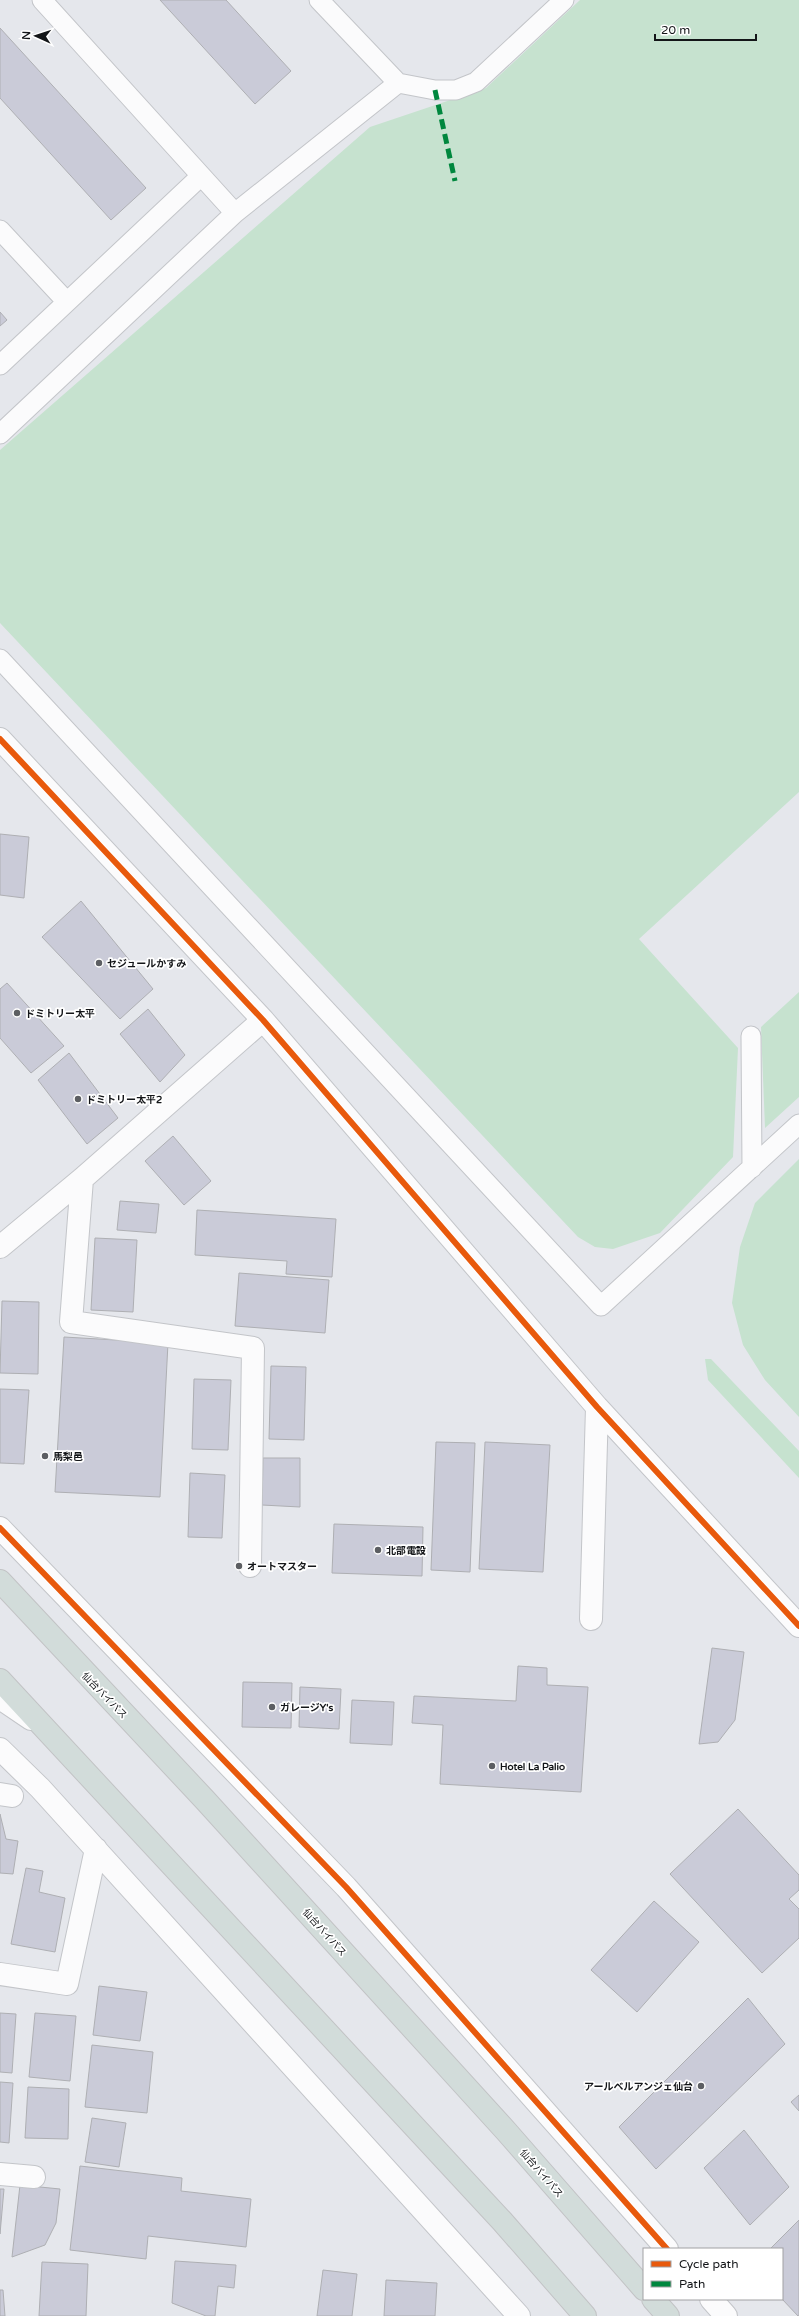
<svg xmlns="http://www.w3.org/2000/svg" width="799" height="2316" font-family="'Varela Round','Noto Sans JP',sans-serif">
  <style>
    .green { fill: #c6e2cf }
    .building { fill: #cacbd8; stroke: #aeafb3 }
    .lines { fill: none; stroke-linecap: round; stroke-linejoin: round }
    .service-casing { stroke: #c3c5c9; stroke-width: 21 }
    .minor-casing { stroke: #c3c5c9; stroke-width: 24 }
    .tertiary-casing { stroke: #c3c5c9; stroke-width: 24 }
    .trunk-casing { stroke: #c2c3c5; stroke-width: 24 }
    .service { stroke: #fbfbfc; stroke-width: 19 }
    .minor { stroke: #fbfbfc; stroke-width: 22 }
    .tertiary { stroke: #fbfbfc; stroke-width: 22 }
    .trunk { stroke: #d2dcda; stroke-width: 22 }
    .quiet { stroke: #00873e; stroke-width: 5; stroke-dasharray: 10 5; stroke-linecap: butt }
    .cycleway-casing { stroke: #fff; stroke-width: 8 }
    .cycleway { stroke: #e8590c; stroke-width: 6 }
    .poi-dot { fill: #5c5e62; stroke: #fff; stroke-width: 1.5 }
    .labels { text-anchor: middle; stroke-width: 3.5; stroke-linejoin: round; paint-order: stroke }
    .poi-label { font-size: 10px; font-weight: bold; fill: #131518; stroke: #fff; text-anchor: start }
    .street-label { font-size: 10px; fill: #131518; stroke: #fff }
  </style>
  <rect width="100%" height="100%" fill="#e5e7ec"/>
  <path class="green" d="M580,0H799V792L639,939L738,1048L733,1157L660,1233L613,1249L595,1247L578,1237L0,623V450L370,127L486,88Z
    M799,992V1097L765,1128L761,1027Z
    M799,1159V1417L765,1380L743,1345L732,1303L740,1247L755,1203Z
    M705,1359H711L799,1451V1478L708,1380Z"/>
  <path class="building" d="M160,0H226L291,71L255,104Z
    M0,28L146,188L111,220L0,98Z
    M0,312L7,320L0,326Z
    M0,834L29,837L24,898L0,895Z
    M81,901L153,989L120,1019L42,937Z
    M7,983L64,1046L31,1073L0,1038V989Z
    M148,1009L185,1055L160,1082L120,1034Z
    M69,1053L118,1118L87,1144L38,1080Z
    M173,1136L211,1181L184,1205L145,1161Z
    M120,1201L159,1204L156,1233L117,1230Z
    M197,1210L336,1219L332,1277L286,1274L287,1261L195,1255Z
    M95,1238L137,1240L133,1312L91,1310Z
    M239,1273L329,1280L325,1333L235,1326Z
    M2,1301L39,1302L38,1374L0,1373Z
    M64,1337L168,1343L160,1497L55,1492Z
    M271,1366L306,1367L304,1440L269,1439Z
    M194,1379L231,1380L228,1450L192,1449Z
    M0,1389L29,1390L24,1464L0,1463Z
    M436,1442L475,1443L470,1572L431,1570Z
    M485,1442L550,1445L543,1572L479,1569Z
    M263,1458H300V1507L262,1505Z
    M190,1473L225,1475L222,1538L188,1537Z
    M334,1524L423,1527L422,1576L332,1573Z
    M712,1648L744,1652L735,1720L718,1742L699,1744Z
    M518,1666L547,1668V1685L588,1687L581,1792L440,1784L443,1725L412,1723L414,1696L516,1701Z
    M243,1682L292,1683L291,1728L242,1727Z
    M300,1687L341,1689L339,1729L299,1727Z
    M352,1700L394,1702L392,1745L350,1743Z
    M738,1809L799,1875V1890L789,1899L799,1909V1938L762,1973L670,1874Z
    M0,1814L6,1839L18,1841L13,1874L0,1873Z
    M26,1868L43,1871L39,1892L65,1898L55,1952L11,1944Z
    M654,1901L699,1942L637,2012L591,1970Z
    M99,1986L147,1992L140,2041L93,2035Z
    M748,1998L785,2044L656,2169L619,2127Z
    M0,2013L16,2014L12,2073L0,2072Z
    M35,2013L76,2016L70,2081L29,2077Z
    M92,2045L153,2052L147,2113L85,2107Z
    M0,2082L13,2083L9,2143L0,2142Z
    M28,2087L69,2089L68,2139L25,2138Z
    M799,2095V2111L791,2102Z
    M92,2118L126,2123L119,2167L85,2162Z
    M744,2130L789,2187L750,2225L704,2168Z
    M80,2166L182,2178L181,2191L251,2199L246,2247L148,2236L146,2259L70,2250Z
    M20,2185L60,2189L56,2223L45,2245L12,2257Z
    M0,2189H4L0,2234Z
    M799,2220V2316H798L782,2299V2249H770Z
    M175,2261L236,2265L234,2288L218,2286L215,2316H206L172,2303Z
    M42,2262L88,2264L86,2316H39Z
    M323,2270L357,2274L352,2316H317Z
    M386,2280L437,2283L435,2316H384Z
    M0,2290H3L5,2316H0Z"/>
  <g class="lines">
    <defs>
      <path id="service" d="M42,0L235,213
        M398,83L435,90H456L476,82L564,0
        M0,230L67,302
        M0,365L201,176
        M0,434L235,213L398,83L319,0
        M0,659L601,1306L799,1124
        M751,1036L752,1168"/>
      <path id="minor" d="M0,739L263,1020L597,1407L799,1626
        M82,1179L71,1322L253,1348L250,1566
        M0,1247L82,1179L263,1020
        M0,1528L346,1887L667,2249
        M591,1619L597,1407
        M0,1749L40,1788L519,2316
        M0,1794L12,1796
        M0,1974L67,1984L96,1849
        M0,2174L34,2177
        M711,2299L726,2316"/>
      <path id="tertiary" d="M0,1698L31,1719"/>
      <path id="trunk" d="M0,1581L205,1800L506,2131L644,2289
        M0,1680L502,2221L585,2316
        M653,2299L668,2316"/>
    </defs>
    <use href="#service" class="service-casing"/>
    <use href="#minor" class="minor-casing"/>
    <use href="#tertiary" class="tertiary-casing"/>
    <use href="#trunk" class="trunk-casing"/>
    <use href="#service" class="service"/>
    <use href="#minor" class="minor"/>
    <use href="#tertiary" class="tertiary"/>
    <use href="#trunk" class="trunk"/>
    <path class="quiet" d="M435,90L455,181"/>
    <defs>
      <path id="cycleway" d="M0,739L263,1020L597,1407L799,1626
        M0,1528L346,1887L667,2249"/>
    </defs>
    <use href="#cycleway" class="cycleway-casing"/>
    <use href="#cycleway" class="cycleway"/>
  </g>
  <g class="poi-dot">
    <circle cx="99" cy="963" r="4"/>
    <circle cx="17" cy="1013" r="4"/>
    <circle cx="78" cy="1099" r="4"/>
    <circle cx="45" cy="1456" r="4"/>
    <circle cx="378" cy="1550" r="4"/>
    <circle cx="239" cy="1566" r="4"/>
    <circle cx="272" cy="1707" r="4"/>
    <circle cx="492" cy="1766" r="4"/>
    <circle cx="701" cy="2086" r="4"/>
  </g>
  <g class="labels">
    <g class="poi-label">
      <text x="107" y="967">セジュールかすみ</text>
      <text x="25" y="1017">ドミトリー太平</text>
      <text x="86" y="1103">ドミトリー太平2</text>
      <text x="53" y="1460">馬梨邑</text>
      <text x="386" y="1554">北部電設</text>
      <text x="247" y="1570">オートマスター</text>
      <text x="280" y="1711">ガレージY's</text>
      <text x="500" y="1770">Hotel La Palio</text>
      <text x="693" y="2090" text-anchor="end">アールベルアンジェ仙台</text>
    </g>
    <g class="street-label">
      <text transform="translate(105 1695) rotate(46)" y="4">仙台バイパス</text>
      <text transform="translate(325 1932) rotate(48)" y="4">仙台バイパス</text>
      <text transform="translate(542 2173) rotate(49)" y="4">仙台バイパス</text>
    </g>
  </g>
  <rect x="643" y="2248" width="140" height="52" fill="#ffffff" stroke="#a1a1a3"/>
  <rect x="651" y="2261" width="20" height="6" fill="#e8590c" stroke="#a1a1a3"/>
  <text x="679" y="2268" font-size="12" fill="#131518">Cycle path</text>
  <rect x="651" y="2281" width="20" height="6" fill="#00873e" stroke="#a1a1a3"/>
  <text x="679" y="2288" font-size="12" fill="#131518">Path</text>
  <g transform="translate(36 36) rotate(273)" stroke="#ffffff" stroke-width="3" paint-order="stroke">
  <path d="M0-3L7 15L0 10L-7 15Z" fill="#131518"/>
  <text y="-6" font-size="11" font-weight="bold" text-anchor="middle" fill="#131518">N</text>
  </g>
  <path d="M655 34v6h101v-6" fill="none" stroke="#131518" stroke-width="2"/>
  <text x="661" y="34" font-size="12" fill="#131518" stroke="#ffffff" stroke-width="3" paint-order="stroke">20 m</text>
</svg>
